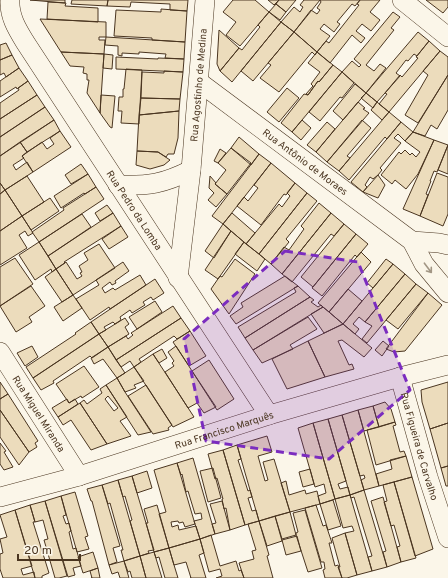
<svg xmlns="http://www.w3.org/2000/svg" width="448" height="578" font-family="Overpass,sans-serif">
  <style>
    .building { fill: #ecdcbc; stroke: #4a3520; fill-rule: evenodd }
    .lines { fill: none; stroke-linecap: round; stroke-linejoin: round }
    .minor-casing { stroke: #4a3520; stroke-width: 20 }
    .minor { stroke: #fbf6e9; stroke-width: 19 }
    .oneway { stroke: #a29684 }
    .marked { fill: #7b2cbf; fill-opacity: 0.2; stroke: #7b2cbf; stroke-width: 3; stroke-dasharray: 8 5; stroke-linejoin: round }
    .labels { text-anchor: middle; stroke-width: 3; stroke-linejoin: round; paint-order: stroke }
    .street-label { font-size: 10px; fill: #4a3520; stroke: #fbf6e9 }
  </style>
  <rect width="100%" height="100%" fill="#fbf6e9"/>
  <path class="building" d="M30,0H65V3Z
    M72,0H108L107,6L71,4Z
    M108,0H188L187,11L170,10V4L131,2L130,7L107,6Z
    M233,0H255L269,12L240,46L226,35L236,22L223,12Z
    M268,0H279L274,5Z
    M279,0H296L286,12L276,4Z
    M304,0H320L294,32L281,22L294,7L300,12L303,7L300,5Z
    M320,0H360L355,6L352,4L337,22L340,24L334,32L324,24L320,29L330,36L317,52L294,32L311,10L317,14L320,10L317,8L321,2Z
    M360,0H380L370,12L380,20L371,31L362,24L356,31L365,38L361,43L352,35L330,63L317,52L326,41L329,43L359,5L357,4Z
    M426,0H448V7L443,13Z
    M48,2L66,3L65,6L98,8V22L47,19Z
    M276,4L286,12L280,20L269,12Z
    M161,9L187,11L185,42L152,40V38L114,36L116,10L161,12Z
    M269,12L281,22L232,82L220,71L239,48L242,50L260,27L258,25Z
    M393,12L400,17L391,28L394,30L366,65L374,71L380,64L386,68L366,93L342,72L352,61L359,67L361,65L354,59Z
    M40,19L106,22V37H99V40H105L104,54L61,52Z
    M281,22L294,32L253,81L241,71Z
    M219,30L239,48L220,71L217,64Z
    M294,32L317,52L315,55L312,52L279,92L260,78L271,65L268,63Z
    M418,32L429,41L417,56L414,54L408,61L406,60L396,73L400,76L377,102L366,93Z
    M106,37L185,42L184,59L165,58L166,54L139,52V54L122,53V56L118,55V46L105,45Z
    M429,41L440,51L389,112L379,104L387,94L385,93L400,75L402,77L418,58L416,57Z
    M6,43L12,55L0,60V45Z
    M440,51L448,57V75L418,123L405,115L428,75L423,71Z
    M61,52L104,54L100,113L87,93L89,80H87V74L83,73L84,67L70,66Z
    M317,52L333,65L319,82L318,81L308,95L306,94L313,86L311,84L320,72L308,63Z
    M104,54L113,55L112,69L103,68Z
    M12,55L19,68L6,77L4,73L0,75V60Z
    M116,57L158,59V58L184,59L183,72L116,69Z
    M333,65L342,72L292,132L281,123L304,94L308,95L318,81L319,82Z
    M19,68L28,81L17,89L16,87L0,97V81Z
    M126,69L142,70L139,124L121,123L122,111H118L119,97H123V89H124Z
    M164,71L183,72L180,99L141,98L142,72L164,73Z
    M342,72L354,83L342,98L340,97L320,121L309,112Z
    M448,75V110L437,129L431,125L425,136L413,132Z
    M28,81L37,95L0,119V103L19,90L18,88Z
    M355,84L366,93L343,120L333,111Z
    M287,88L299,98L279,122L267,112Z
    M366,93L377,102L373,108L361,98Z
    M37,95L45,107L0,137V119Z
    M101,95L115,96L112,128L110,127L100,113Z
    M141,98L180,99L179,111L139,115Z
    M358,102L365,108L363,109L369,113L327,162L316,152Z
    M377,102L389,112L382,120L371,110Z
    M45,107L54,120L0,156V137Z
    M179,111L178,138L174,154H168L166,157L158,152L137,151L139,115Z
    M389,112L401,122L387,139L385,137L349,180L339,171Z
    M54,120L60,131L27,152L20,142Z
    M302,120L311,128L301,140L292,132Z
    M362,120L371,128L347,156L350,158L339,171L327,162Z
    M327,122L335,129L316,152L307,145Z
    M401,122L413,132L405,141L398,134L394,138L401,143L380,168L382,170L378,175L373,179L370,177L365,185L367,187L363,192L351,182Z
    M60,131L71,147L33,172L22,156L42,142L47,149L54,144L50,138Z
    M413,132L434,140L418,174L406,189L395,180L392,184L381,175L399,152L401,154L405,150L410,155L412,153L416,157L420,152L405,141Z
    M239,137L259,154L251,165L231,148Z
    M434,140L448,145L437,172L434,171L430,181H431L426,194L428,195L420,216L403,209Z
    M20,142L27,152L22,156L24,158L13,165L16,170L27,162L33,172L5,190L0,183V156Z
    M448,145V174L438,170Z
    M231,148L251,163L227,194L215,184L226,170L218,163Z
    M220,149L226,153L218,163L214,161Z
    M137,151L158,152L170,160L164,165L150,169L136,165Z
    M259,154L271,163L223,224L212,216Z
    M271,163L295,183L286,195L284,194L261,225L237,206L244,197L248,201L258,188L254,185Z
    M81,164L88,174L71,184L65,175Z
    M437,173L448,177V214L443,226L420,216Z
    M88,174L96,187L85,194L84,193L61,208L54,196Z
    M378,175L385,185L378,198L363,192Z
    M27,176L44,202L22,216L5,190Z
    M210,176L216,183L215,184L227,194L216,207L208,200L214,193L209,188Z
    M0,183L5,190L0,194Z
    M295,183L307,193L259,254L246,244L279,204L282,207L290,196L287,193Z
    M96,187L104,199L39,242L32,232L64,210L63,208Z
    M5,190L22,216L0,231V194Z
    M307,193L317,201L286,239L289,242L271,264L259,254Z
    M50,198L59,211L31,230L22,216Z
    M319,203L331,213L282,274L271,264L284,247L289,250L304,229L301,226Z
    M107,205L113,213L100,221L95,213Z
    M113,213L121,226L64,262L65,263L56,269L48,256Z
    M232,213L255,233L246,244L223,224Z
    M331,213L344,224L334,236L331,234L292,282L282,274Z
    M82,214L91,227L48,256L39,242Z
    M22,216L33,233L28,236L25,231L19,235L27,248L0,265V231Z
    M223,224L231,231L214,258L205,251Z
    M344,224L356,234L313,287L301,277Z
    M121,226L128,237L109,249L102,239Z
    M231,231L244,242L218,279L205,270Z
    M356,234L368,244L357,257L355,255L322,296L312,288Z
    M39,242L56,269L52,272L51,269L35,280L19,255Z
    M244,242L265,259L257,271L235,254Z
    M99,244L115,268L73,295L56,269L66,262L77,279L82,276L80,273L82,272L79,266L88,260L84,253Z
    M361,252L371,262L329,312L318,303Z
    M15,258L33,284L0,306V267Z
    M235,259L255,274L229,314L211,289L220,276L222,277Z
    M386,259L393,264L373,288L367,283Z
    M123,262L129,271L115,281L116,283L112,285L110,282L102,288L105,293L113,288L115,290L140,275L146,285L110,309L109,307L90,320L76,299L99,285L96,280Z
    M393,264L405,274L365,322L359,317L353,324L359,329L355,334L343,324Z
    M56,269L73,295L62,302L45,277Z
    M405,274L416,284L367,343L362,339L372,326L365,322Z
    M285,276L298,286L236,324L230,316L243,307L241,303Z
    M155,279L164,293L153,300L151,297L143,302L145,305L132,313L130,310L120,317L121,320L115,324L113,322L104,327L106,330L99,334L91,322Z
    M416,284L428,293L398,329L386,320Z
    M31,286L45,306L29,317L32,322L16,332L0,306Z
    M298,286L310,297L245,338L238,327L296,292L294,288Z
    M348,289L362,301L343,324L329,312Z
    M428,293L442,305L405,351L394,352L386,349Z
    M73,295L82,308L63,321L54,307Z
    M310,297L314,300L311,302L318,307L321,305L323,307L253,350L245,338Z
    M155,301L162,312L137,329L129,317Z
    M173,306L181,318L116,360L108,347L126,336L128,339L133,335L131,333Z
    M323,307L329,312L343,324L324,333L311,314Z
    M308,317L317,329L290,345L293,349L262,363L253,350Z
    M125,318L129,324L125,327L129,334L108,347L99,334Z
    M181,318L190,331L177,339L174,336L139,359L141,362L134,367L130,361L121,367L116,360Z
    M91,322L99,334L33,378L26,367L76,334L75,333Z
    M343,324L372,348L364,357L342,340L338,341L349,365L352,364L354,369L325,377L308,341Z
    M190,331L206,356L189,366L173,342Z
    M99,334L108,347L92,358L90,356L53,381L54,383L41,390L33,378Z
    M308,341L325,377L287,389L272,359Z
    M383,341L389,346L382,356L375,350Z
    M32,346L38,357L25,366L17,353Z
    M176,346L192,371L216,407L204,413L197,403L188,408L165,372L174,366L172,363L174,361L168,352Z
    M108,347L125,373L117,378L103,359L94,364L91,358Z
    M162,349L167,358L159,363L153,354Z
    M153,354L194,417L173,427L134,367Z
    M209,360L234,399L217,410L192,371Z
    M84,366L99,387L82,398L81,396L69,403L56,384Z
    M134,367L144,381L134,385L136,388L125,392L117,378Z
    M117,378L125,392L151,432L138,435L106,385Z
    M0,382L8,394L0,399Z
    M448,382V423L430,429L422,402L421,390Z
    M106,385L127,417L120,421L131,436L107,444L80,403L84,400L87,404L102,393L100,389ZM108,396L118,408L114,411L105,399Z
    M146,385L172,425L168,428L169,430L153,434L128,396Z
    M8,394L38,441L35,443L37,447L29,452L0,410V399Z
    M67,399L69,403L75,399L78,404L58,417L52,408Z
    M385,402L391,409L395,422L379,427L373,406Z
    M80,403L107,444L91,450L71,420L63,425L58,417Z
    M373,406L379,427L364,431L358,410Z
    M0,410L29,452L19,465L0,437Z
    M358,410L379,486L364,490L361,480L365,478L364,475L360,476L342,415Z
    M342,415L364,490L350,495L328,419Z
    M328,419L346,481L338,484L340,489L348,487L350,495L335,499L313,423Z
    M395,422L396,425L393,426L400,452L404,451L406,456L376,465L367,430Z
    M313,423L335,499L320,504L318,496L326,493L324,484L315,487L298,428Z
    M448,423V466L441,468L430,429Z
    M267,436L272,452L258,456L265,481L268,480L263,462L274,459L290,512L259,521L237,445Z
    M0,443L6,451L4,452L13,467L4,470L0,464Z
    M237,445L241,459L238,460L248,491L250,490L252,497L248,498L252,511L256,510L259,521L245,525L223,450Z
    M223,450L245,525L230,530L226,508L224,509L222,499H223L217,478L215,479L208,454Z
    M406,456L412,477L379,486L376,474L392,469L390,460Z
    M193,458L215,534L200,539L194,521L202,519L201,513L195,514L188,491L186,492L182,474L181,475L177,463Z
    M177,463L195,524L185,527L183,522L179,523L178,521L171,522L172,527L178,525L179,530L196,526L200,539L169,548L159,514L166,512L154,470Z
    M448,466V486H446L441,468Z
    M213,468L221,498L208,502L200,471Z
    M310,469L314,484L303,487L299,472Z
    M147,471L152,488L137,493L132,476Z
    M132,476L154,550L148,551L149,553L140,556L130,521L132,520L125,496L123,497L118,480Z
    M412,477L433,549L415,556L394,482Z
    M118,480L140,556L124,561L121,550H123L110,503L108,504L102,485Z
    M286,481L289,495L305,490L306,494L317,491L320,504L290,512L281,483Z
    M394,482L416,558L401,562L397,547L400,546L394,525L391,526L384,502L387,501L383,485Z
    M102,485L120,546L113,548L117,562L109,565L92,501H91L87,489Z
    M364,490L387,567L372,571L368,557L372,556L354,497L351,498L350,495Z
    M75,492L88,536L85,537L89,549L77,552L61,496Z
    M350,495L372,571L357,575L345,533L354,531L352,526L343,528L335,499Z
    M61,496L66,515L63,516L66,524L69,523L71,531L69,532L73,549L76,548L81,566L73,568L75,575L68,577L45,501Z
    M383,497L401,562L387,567L383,552L386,551L371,501Z
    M333,500L341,526L328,530L320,504Z
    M45,501L67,576L59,578H55L44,540L48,539L43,520L35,522L30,505Z
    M222,501L230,530L215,534L212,524L216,523L210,504Z
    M30,505L35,522H33L49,573L42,576V578H35L15,510Z
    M157,505L169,548L154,552L146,523H148L144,509Z
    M316,505L323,526L326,525L332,543H329L335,566L338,565L342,578H325L323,570L325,569L324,562H321L305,508Z
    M15,510L32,566L21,569L23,575L34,572L35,578H3L0,569V554L3,553L0,539L7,537L0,515Z
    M305,510L322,568L308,572L296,535V533L298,532L293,513Z
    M290,512L296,535L282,539L275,516Z
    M275,516L282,541L267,546L259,521Z
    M259,521L269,555L267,556L273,578H244L239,563L254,559L252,551L256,550L248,524Z
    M345,533L357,575L347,578H342L338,567H340L332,538Z
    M211,535L220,566L236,561L239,571L241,570L244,578H216L222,576L220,569L209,572L200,539Z
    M297,536L301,551L286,555L282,540Z
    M200,539L204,553L199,555L206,578H190H191L186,562L174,565L169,548Z
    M169,548L174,565L178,578H165L159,557L156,558L154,552Z
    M93,552L98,568L83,573L78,557Z
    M154,552L162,578H146L140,556Z
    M140,556L146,578H132L130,571L128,572L124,561Z
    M124,561L129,578H120L118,572L112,574L109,565Z
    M98,568L100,578H91H92L90,571Z"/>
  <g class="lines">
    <defs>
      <g id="minor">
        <path id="s1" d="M10,0C9,16 17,29 25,42L269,415"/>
        <path d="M402,0L448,37"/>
        <path id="s2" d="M199,82L412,241L424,264L448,293"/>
        <path d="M118,185C149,186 163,184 191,170"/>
        <path d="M412,241L439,243L448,245"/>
        <path id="s3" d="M178,278L191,170L205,0"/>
        <path id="s4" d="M0,352L79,476"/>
        <path id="s5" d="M400,377L428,477L448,538"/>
        <path id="s6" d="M0,497L79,476L269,415L400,377L448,365"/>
      </g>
    </defs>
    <use href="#minor" class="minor-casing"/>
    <use href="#minor" class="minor"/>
  </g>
  <defs><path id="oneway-shaft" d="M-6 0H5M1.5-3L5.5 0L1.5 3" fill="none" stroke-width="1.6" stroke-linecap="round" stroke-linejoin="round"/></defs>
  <use class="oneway" href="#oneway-shaft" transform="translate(428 268) rotate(53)"/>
  <path class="marked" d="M285,251L358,262L410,390L329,459L206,441L184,339Z"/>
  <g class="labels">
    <g class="street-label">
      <text dy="4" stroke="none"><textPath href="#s3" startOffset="194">Rua Agostinho de Medina</textPath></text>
      <text dy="4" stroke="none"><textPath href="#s2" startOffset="133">Rua Antônio de Moraes</textPath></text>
      <text dy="4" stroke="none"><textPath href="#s1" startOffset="246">Rua Pedro da Lomba</textPath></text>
      <text dy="4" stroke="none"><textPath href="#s4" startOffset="73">Rua Miguel Miranda</textPath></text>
      <text dy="4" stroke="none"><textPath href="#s6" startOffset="234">Rua Francisco Marquês</textPath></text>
      <text dy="4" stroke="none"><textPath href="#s5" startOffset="72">Rua Figueira de Carvalho</textPath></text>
    </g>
  </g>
  <path d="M18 554v6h62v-6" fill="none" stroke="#4a3520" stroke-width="2"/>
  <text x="24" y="554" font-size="12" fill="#4a3520" stroke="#fbf6e9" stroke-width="3" paint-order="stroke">20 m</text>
</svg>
